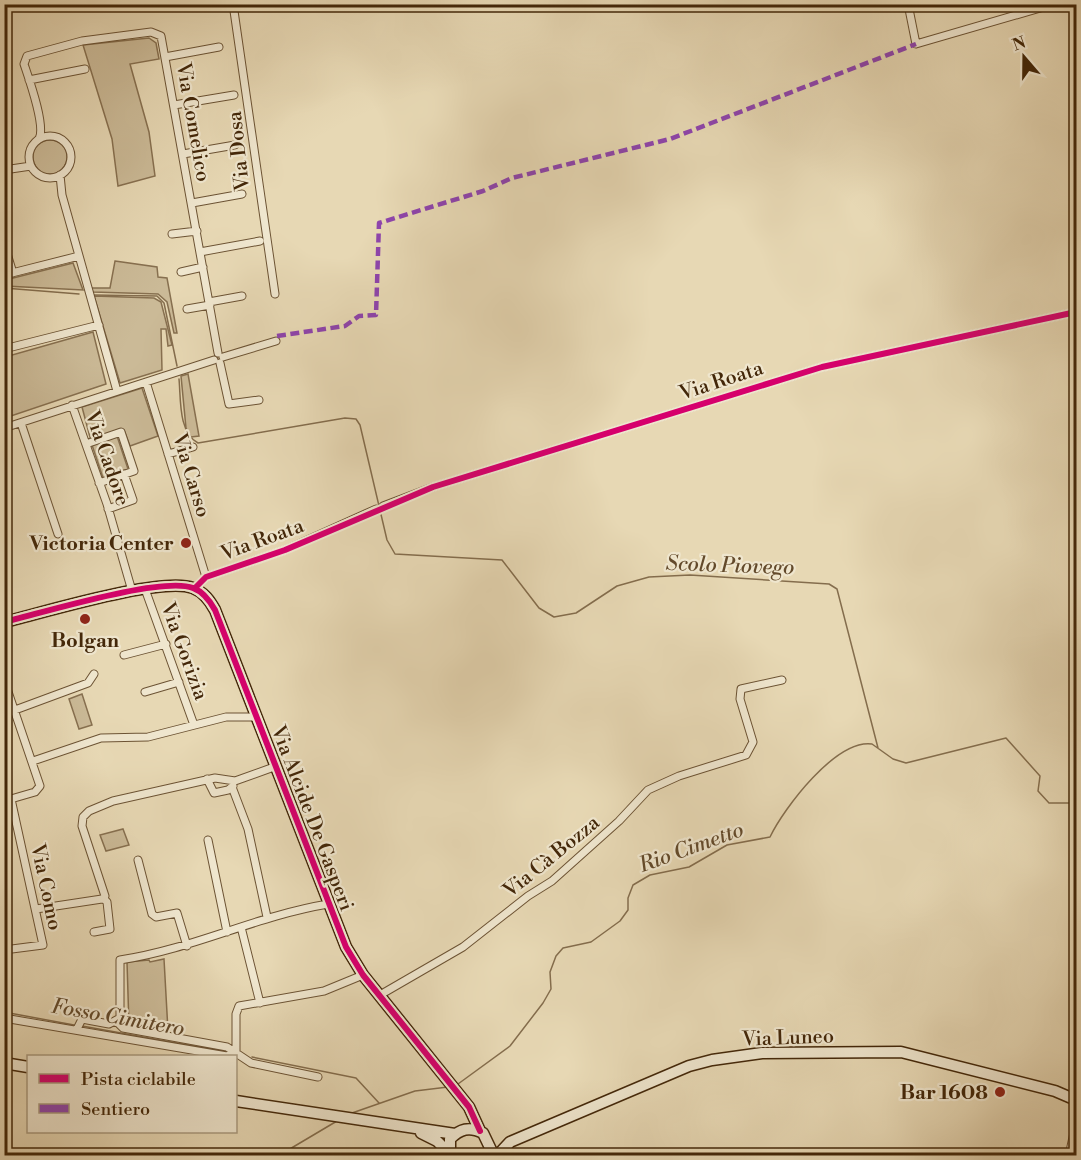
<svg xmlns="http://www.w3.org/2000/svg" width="1081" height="1160" font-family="'Libre Bodoni',serif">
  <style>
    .green { fill: #cbba97; stroke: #877050; stroke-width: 1.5 }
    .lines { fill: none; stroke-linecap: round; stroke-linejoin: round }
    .stream { stroke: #846d4d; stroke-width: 1.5 }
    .street-casing { stroke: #6c5334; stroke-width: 9 }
    .secondary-casing { stroke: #432709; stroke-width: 13 }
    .street { stroke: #efe6ce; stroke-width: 7 }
    .secondary { stroke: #efe6ce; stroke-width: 10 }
    .quiet { stroke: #8e44ad; stroke-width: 4.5; stroke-dasharray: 9 4.5; stroke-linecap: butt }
    .cycleway-casing { stroke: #efe6ce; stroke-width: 10 }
    .cycleway { stroke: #d6006c; stroke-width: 6 }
    .poi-dot { fill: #8f2418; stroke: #efe6ce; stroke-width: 2 }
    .labels { text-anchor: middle; stroke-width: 4.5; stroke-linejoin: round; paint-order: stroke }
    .street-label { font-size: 20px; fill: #432709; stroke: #efe6ce }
    .poi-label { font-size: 20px; font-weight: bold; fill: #432709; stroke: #efe6ce; text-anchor: end }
    .water-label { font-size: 21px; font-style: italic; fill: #634a2b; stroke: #efe6ce }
  </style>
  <rect width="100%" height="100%" fill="#e7d8b4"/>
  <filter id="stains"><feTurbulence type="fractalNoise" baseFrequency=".00333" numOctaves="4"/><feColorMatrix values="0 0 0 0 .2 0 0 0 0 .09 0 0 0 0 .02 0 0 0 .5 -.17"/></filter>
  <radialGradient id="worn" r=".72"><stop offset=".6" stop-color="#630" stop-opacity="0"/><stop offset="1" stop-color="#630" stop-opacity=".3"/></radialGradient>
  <path class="green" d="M149,38L156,43L159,59L130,64L149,132L155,176L118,186L112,139L83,45Z
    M33 157a17 17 0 1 1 34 0a17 17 0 1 1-34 0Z
    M115,261L157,267L158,277L167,278L177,333H174L167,302L158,294L93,292L91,288H110Z
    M73,263L83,290L5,286V280Z
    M94,296L154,298L161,302L172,345L168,346L166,329H161L162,370L120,383Z
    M93,332L106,384L5,418V357Z
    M188,374L199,436L191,437L186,428L181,376Z
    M142,388L158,436L130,446L124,430L91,441L82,407Z
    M117,436L128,469L103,478L92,445Z
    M82,694L92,725L79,729L69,699Z
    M123,829L129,845L106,851L100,835Z
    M164,959L168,1031L129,1026L127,962L149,960L150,962Z"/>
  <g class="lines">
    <path class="stream" d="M4,288L79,294
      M94,295L157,296L164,303L177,366
      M179,379C181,399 178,432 198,443L345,418L356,419L360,425L387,540L395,554L502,560L539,608L554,617L576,613L617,586L649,577L690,575L829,584L837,589L878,748
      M4,1012L74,1025
      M82,1026L227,1052
      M252,1057L356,1078L379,1103
      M458,1084L510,1046L543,1003L551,989L550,972L556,956L563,948L591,942L620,921L628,910V898L633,885L650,875L689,867L727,845L770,837C784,808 836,739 872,744L893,759L906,763L1006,738L1040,776L1038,791L1049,803H1076
      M352,1113L415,1091L448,1087
      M278,1156L337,1121"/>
    <defs>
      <path id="street" d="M233,4L275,294
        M908,4L916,44L1054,4
        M165,57L219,47
        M29,80L85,69
        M174,105L234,95
        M29 157a21 21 0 1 1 42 0a21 21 0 1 1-42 0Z
        M39,139C46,126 29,79 24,64L27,56L82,41L151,32L161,36L218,353
        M183,154L235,145
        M4,170L31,166
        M60,175L62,195L117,391
        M192,203L242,194
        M172,234L197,231
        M4,244L13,273
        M200,252L260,241
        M181,272L203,267
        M4,275L79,256
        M209,302L242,296
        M187,309L210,305
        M4,349L99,325
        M223,357L276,341
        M220,363L229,404L259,400
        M146,382L206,577
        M72,405L107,504L132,591
        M21,423L58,534
        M4,428L214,360
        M86,444L121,432L134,471L99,483
        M168,454L193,447
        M383,506L433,487L822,367L1076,312
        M108,509L133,500L124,474
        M195,588L206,577L285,550L376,509
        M145,589L194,725
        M124,655L166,644
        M4,680L40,786L35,792L4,801
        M145,692L179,682
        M15,710L88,683L94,674
        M33,761L101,738L148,737L226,717H256
        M207,779L214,793L228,790L233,786
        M232,787L248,829L267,917
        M208,840L227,932
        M138,860L152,914L156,917L177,913L187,946
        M36,909L102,899L105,896L82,826L83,817L89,811L113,801L215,778L235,781L274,767
        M241,927L260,1003
        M94,932L110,929L107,902L103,898
        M4,950L43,945L11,799
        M380,995L463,947L528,896L552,881L619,821L648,790L679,776L746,755L753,742L740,699L741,689L782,680
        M4,1018L227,1056L236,1052
        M117,1022L123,1028L227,1047L251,1063L318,1077
        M77,1029L82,1019L109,1024L120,1018V960C193,949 256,916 328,904
        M236,1052V1014L239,1006L324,991L363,975
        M1069,1156L1076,1123"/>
      <path id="secondary" d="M4,622C42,613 162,576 193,588C204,592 210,601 215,610L346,947L363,975L469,1107L480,1131
        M4,1063L28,1067
        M236,1101L455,1134
        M421,1133L437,1141L448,1152
        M450,1156V1139C460,1129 469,1126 483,1133L494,1156
        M497,1156L510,1142L689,1066L712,1060L762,1053L901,1052L1055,1091L1076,1100"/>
    </defs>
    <use href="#street" class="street-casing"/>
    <use href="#secondary" class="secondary-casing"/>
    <use href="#street" class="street"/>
    <use href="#secondary" class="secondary"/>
    <path class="quiet" d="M277,336L345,326L359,316L376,315L379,223L483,191L512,178L670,139L916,44"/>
    <defs>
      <path id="cycleway" d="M195,588L206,577L285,550L433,487L822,367L1076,312
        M4,622C42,613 162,576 193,588C204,592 210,601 215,610L346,947L363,975L469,1107L480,1131"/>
    </defs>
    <use href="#cycleway" class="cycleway-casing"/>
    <use href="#cycleway" class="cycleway"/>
  </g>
  <g class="poi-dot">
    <circle cx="186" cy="543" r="6"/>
    <circle cx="85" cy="619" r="6"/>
    <circle cx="1000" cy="1092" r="6"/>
  </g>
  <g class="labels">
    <g class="street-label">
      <text transform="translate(194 122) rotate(80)" y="7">Via Comelico</text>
      <text transform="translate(238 151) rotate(-96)" y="7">Via Dosa</text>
      <text transform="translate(721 380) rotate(-18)" y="7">Via Roata</text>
      <text transform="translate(108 458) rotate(71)" y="7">Via Cadore</text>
      <text transform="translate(192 475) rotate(73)" y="7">Via Carso</text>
      <text transform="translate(262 539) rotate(-20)" y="7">Via Roata</text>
      <text transform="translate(185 651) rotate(70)" y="7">Via Gorizia</text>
      <text transform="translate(313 818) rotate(69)" y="7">Via Alcide De Gasperi</text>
      <text transform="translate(551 856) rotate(-39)" y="7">Via Cà Bozza</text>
      <text transform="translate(47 887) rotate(78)" y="7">Via Como</text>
      <text transform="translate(788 1037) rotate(-2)" y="7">Via Luneo</text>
    </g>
    <g class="poi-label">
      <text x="174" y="550">Victoria Center</text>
      <text x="85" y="647" text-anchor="middle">Bolgan</text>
      <text x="988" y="1099">Bar 1608</text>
    </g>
    <g class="water-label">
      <text transform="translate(730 565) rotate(2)" y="7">Scolo Piovego</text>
      <text transform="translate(691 847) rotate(-20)" y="7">Rio Cimetto</text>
      <text transform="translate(118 1017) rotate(10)" y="7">Fosso Cimitero</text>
    </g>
  </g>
  <rect width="1081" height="1160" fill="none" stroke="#e7d8b4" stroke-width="24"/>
  <rect x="6" y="6" width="1069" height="1148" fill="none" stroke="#432709" stroke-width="3"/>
  <rect x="12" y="12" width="1057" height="1136" fill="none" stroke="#432709" stroke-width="1.5"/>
  <rect x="27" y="1055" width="210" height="78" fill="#efe6ce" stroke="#aa9a7f" stroke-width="1.5"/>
  <rect x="39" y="1074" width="30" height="9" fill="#d6006c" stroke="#aa9a7f" stroke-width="1.5"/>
  <text x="81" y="1085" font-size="18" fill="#432709">Pista ciclabile</text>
  <rect x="39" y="1104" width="30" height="9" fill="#8e44ad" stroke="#aa9a7f" stroke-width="1.5"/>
  <text x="81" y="1115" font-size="18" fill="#432709">Sentiero</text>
  <g transform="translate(1024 57) rotate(340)" stroke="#efe6ce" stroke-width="4.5" paint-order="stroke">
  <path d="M0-4.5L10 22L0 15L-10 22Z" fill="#432709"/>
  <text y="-9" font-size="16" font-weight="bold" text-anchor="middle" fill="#432709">N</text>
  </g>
  <rect width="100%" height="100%" filter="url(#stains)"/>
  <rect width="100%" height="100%" fill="url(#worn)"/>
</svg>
